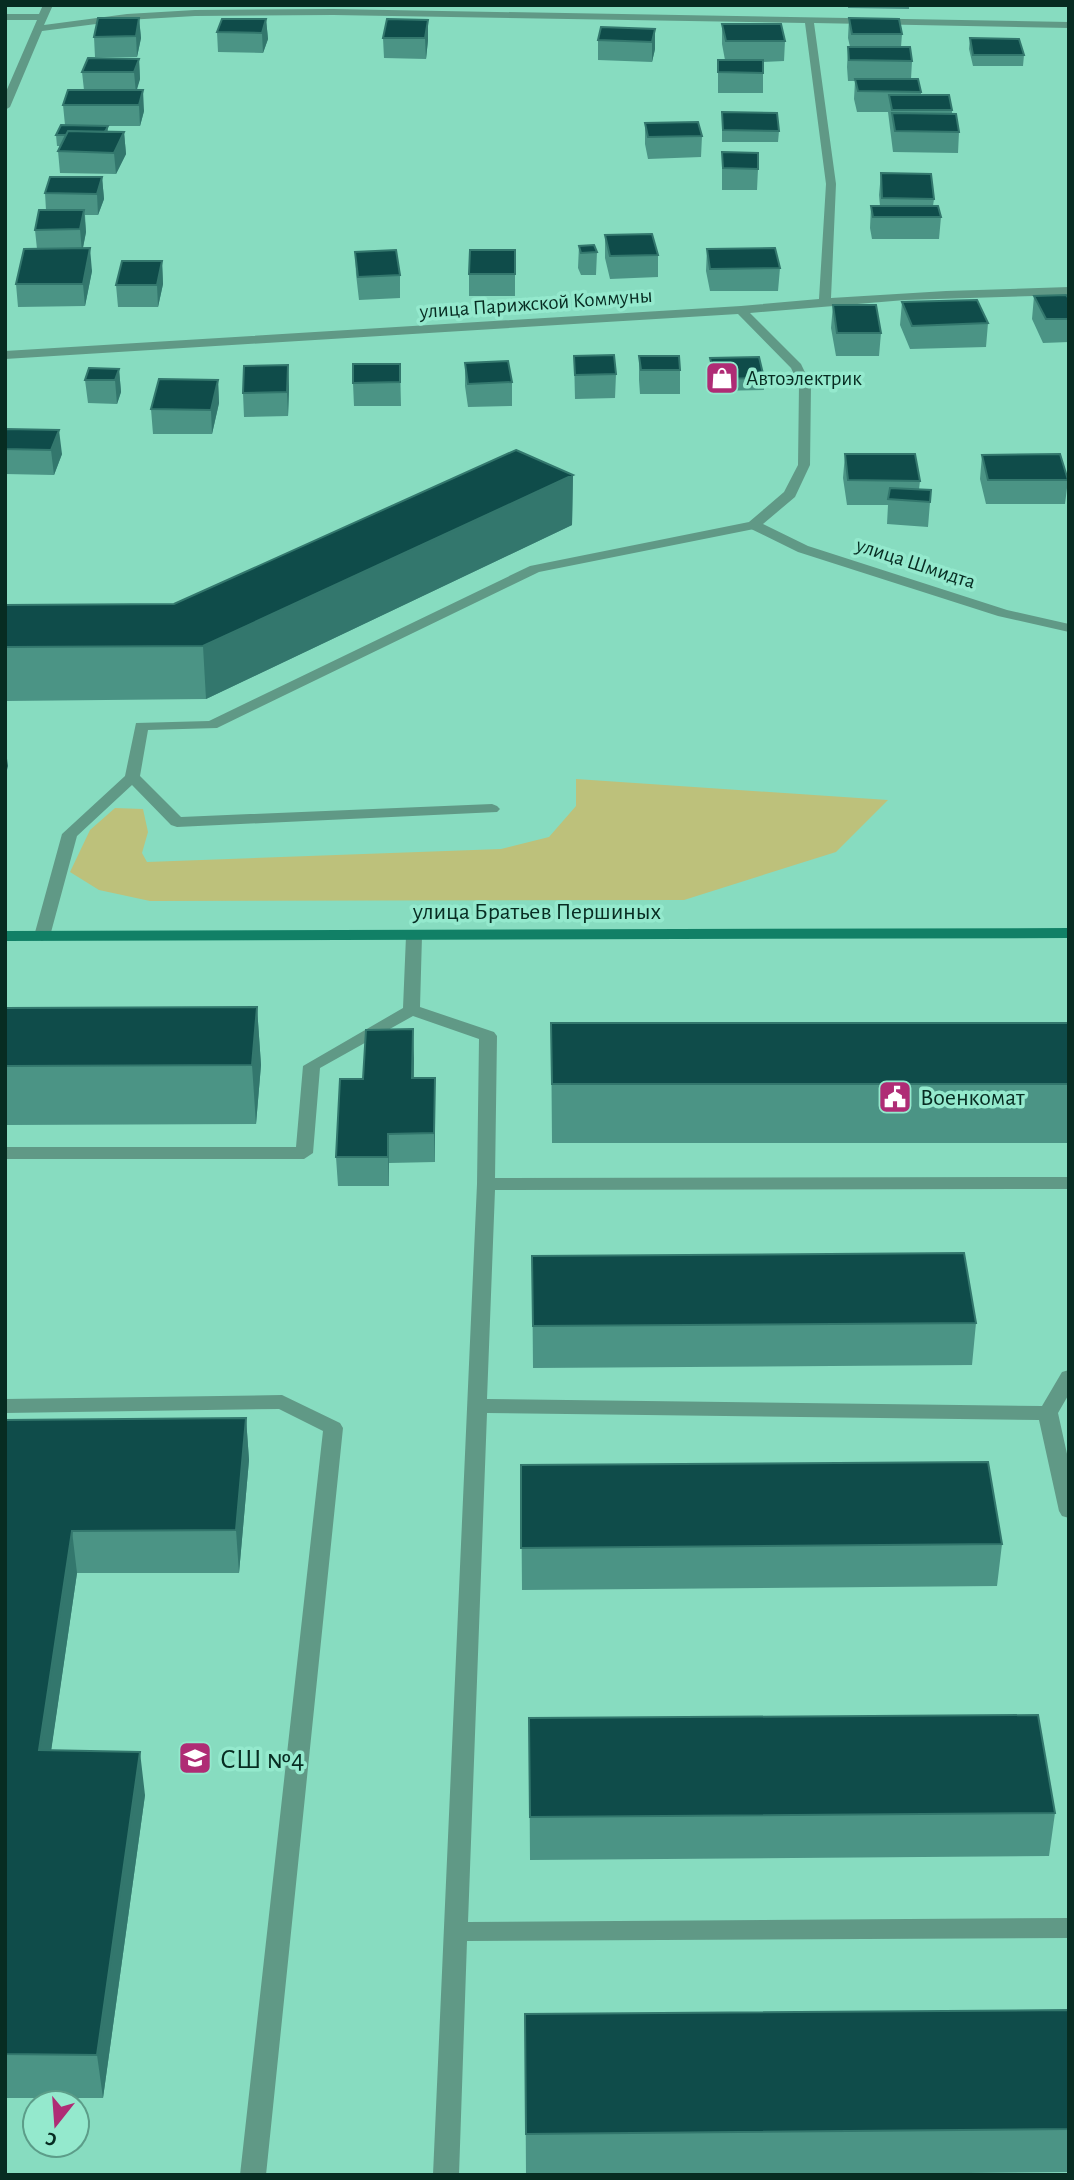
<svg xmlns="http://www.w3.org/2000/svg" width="1074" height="2180" font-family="'Alegreya Sans',sans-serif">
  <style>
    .green { fill: #bdc17b }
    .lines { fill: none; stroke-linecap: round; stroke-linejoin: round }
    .lane { fill: #609986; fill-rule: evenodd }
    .street { fill: #609986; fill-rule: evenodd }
    .secondary { fill: #118066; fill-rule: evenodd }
    .wall { fill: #4b9485 }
    .shaded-wall { fill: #33776d }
    .building { fill: #0f4c4a; stroke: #33776d; stroke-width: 2 }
    .labels { text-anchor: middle; stroke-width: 7; stroke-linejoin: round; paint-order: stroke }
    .far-street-label { font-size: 21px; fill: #072c22; stroke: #94e9cd }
    .far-poi-label { font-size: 21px; fill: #072c22; stroke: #94e9cd; text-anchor: start }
    .street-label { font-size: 24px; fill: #072c22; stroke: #94e9cd }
    .poi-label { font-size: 24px; fill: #072c22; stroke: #94e9cd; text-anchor: start }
    .near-poi-label { font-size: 28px; fill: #072c22; stroke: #94e9cd; text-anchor: start }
  </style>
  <rect width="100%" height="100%" fill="#87dcc0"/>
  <path class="green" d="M576,779L888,800L836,852L684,900L150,901L99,890L70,872L90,830L115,808L143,809L148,832L142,853L147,862L501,849L549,837L576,806Z"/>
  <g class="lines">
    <path class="lane" d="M754,521L759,522V528L539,572L217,728L148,730L140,776L181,817L492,804L497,806L500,809L497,812L177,827L171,825L132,785L77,836L50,936L42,941L34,936L62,834L125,776L136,723L209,721L530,566Z
      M414,931L422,936L420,1007L494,1032L497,1036L495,1178L1069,1177V1189L495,1190L487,1399L1042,1406L1062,1372L1069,1370V1394L1058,1413L1069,1463V1518L1062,1516L1059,1511L1039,1420L487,1413L468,1922L1069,1918V1938L467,1941L459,2175H433L477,1184L479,1039L413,1016L320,1068L313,1153L304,1159H5V1147H296L303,1066L403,1008L406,936Z
      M282,1395L340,1423L343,1428L266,2175H240L323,1431L279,1409L5,1413V1399Z"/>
    <path class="street" d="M43,5H53L44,25L127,14L195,10L333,9L1069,22V28L814,23L836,184L831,298L946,291L1069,287V295L905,300L750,313L801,364L811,385L810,465L795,497L763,524L808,546L1007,610L1069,624V632L998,616L798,552L749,528V522L784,492L798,465L799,385L791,368L738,314L5,359V351L741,306L819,299L826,184L805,23L333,15L195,16L127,20L42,31L10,107L5,110V94L37,20H5V14H39Z"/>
    <path class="secondary" d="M1069,928V938L5,941V931Z"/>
  </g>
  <path class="wall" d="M584,5H628L627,7Z
    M697,5H736V7H697Z
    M848,5H909V9L848,8Z
    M998,5H1043V7H999Z
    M139,18L141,38L137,57H95L94,37Z
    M849,18L902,34L901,47L912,61L911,79L921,92V95L952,110V114L959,132L958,153L893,152L888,112H857L854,99L855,81H848L847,67L848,47H850L848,38Z
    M266,19L268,39L263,53L218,52L217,32Z
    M428,20V40L426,59L384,58L383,38Z
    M722,24L785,41L784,61L763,62V93H718V60H725L722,44Z
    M655,29V49L652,62L598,60V40Z
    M970,38L1024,55L1023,66H973L969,49Z
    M139,59L140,79L136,90L144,111L140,126H108V132H124L126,154L116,174L60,173L58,151L60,146H57L56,135L65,125L63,105L84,90L82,72Z
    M722,112L779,131L778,142H722Z
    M645,123L702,136L701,157L648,159L645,144Z
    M722,152L758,169L757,190H722Z
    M881,173L934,199L933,206L941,217L939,239H872L870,228L871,206H880L879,195Z
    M102,177L104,199L98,215H85L86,232L83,248L92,271L85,306L18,307L16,284L37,249L35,230L46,210L45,193Z
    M605,235L658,255V277L610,279L605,258Z
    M579,246L597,252L596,275H581L578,268Z
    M707,249L780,268L778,291H710L706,271Z
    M515,250V296H469V274Z
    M355,252L400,275V298L359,300L356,274Z
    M162,261L163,284L158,307H118L116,285Z
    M1034,296L1069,299V342L1043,343L1032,319Z
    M902,302L988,323L986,347L910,349L900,325Z
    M833,305L881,333L879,356H836L831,328Z
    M574,356L616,374L615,398L575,399Z
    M639,356L680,370V394H640L639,380Z
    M710,358L764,378V390L714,391L710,370Z
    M465,363L512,382V406L468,407L465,386Z
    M400,364L401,406H354L353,383Z
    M288,365L289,389L288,416L244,417L243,393Z
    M119,369L121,392L117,404L88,403L85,380Z
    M218,380L219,403L212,434H153L151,409Z
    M5,429L62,454L54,475L5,474Z
    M845,454L920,481L919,489L931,490L928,527L887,524L888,505H847L843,478Z
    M982,455L1068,480L1065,504H986L980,479Z
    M573,475L572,525L206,699L5,701V605L174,604Z
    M257,1007L261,1065L256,1124L5,1125V1008Z
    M551,1023H1069V1143H552Z
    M414,1058V1078L435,1106V1162L389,1163V1186H338L336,1157L363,1079Z
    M532,1256L976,1323L972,1365L533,1368Z
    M246,1418L249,1460L239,1573H77L51,1750L145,1795L103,2098H5V1420Z
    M521,1465L1002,1544L997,1586L522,1590Z
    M529,1718L1055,1813L1049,1856L530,1860Z
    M1069,2010V2172L769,2175H526L525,2014Z"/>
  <path class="shaded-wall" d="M139,18L141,38L137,57L136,36Z
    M266,19L268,39L263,53L262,33Z
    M428,20V40L426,59L425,38Z
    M655,29V49L652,62V42Z
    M139,59L140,79L136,93L134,72Z
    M143,90L144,111L140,126L139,105Z
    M124,132L126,154L116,174L114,153Z
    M102,177L104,199L98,215L97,194Z
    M84,210L86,232L82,252L80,229Z
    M90,248L92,271L85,306L83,284Z
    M162,261L163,284L158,307L157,285Z
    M288,365L289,389L288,416L287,392Z
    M119,369L121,392L117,404L115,380Z
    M218,380L219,403L212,434L211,410Z
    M59,430L62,454L54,475L51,450Z
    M573,475L572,525L206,699L203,646Z
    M5,744L8,766L5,778Z
    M257,1007L261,1065L256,1124L252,1065Z
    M413,1029L414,1058L413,1107L412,1078Z
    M435,1078V1162L434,1133Z
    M388,1134L389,1163V1186L388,1157Z
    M246,1418L249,1460L239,1573L236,1530Z
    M72,1531L77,1573L45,1793L39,1750Z
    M140,1752L145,1795L103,2098L97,2055Z"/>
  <path class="building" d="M98,18H139L136,36L94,37Z
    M849,18L899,19L902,34H852Z
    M222,19H266L262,33L217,32Z
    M387,19L428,20L425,38H383Z
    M722,24H781L785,41H726Z
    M601,27L655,29L652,42L598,40Z
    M970,38L1019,39L1024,55H973Z
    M848,47H910L912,61L849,60Z
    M88,58L139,59L134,72H82Z
    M718,60H763V73L718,72Z
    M855,79H918L921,92L858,91Z
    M68,90H143L139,105H63Z
    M889,95H949L952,110H892Z
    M722,112L777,113L779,131L723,130Z
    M892,113L956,114L959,132L895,131Z
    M698,122L702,136L648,137L645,123Z
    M61,125L108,126L105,132L68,131L66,135H56Z
    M68,131L124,132L114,153L58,151Z
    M722,152L758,153V169L723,168Z
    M881,173L931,174L934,199L882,198Z
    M50,177H102L97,194L45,193Z
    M871,206H938L941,217H873Z
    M39,210H84L80,229L35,230Z
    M652,234L658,255L610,256L605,235Z
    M594,245L597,252L581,253L579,246Z
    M90,248L83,284H16L24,249Z
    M775,248L780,268L710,269L707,249Z
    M396,250L400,275L358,277L355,252Z
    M470,250H515V274H469Z
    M122,261H162L157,285H116Z
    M1066,295L1069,299V319H1046L1034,296Z
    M977,300L988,323L912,326L902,302Z
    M833,305H876L881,333H837Z
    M614,355L616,374L575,375L574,356Z
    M639,356H679L680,370H641Z
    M759,357L764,378L715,379L710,358Z
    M508,361L512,382L468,384L465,363Z
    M353,364H400V382L353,383Z
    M288,365L287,392L243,393L244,366Z
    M89,368L119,369L115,380H85Z
    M159,379L218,380L211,410L151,409Z
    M5,429L59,430L51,450L5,449Z
    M516,450L573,475L203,646L5,647V605L174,604Z
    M845,454H915L920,481L848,480Z
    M1060,454L1068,480H988L982,455Z
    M890,488L931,490L930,502L888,499Z
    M257,1007L252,1065L5,1066V1008Z
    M551,1023H1069V1084H552Z
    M413,1029L412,1078H435L434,1133L388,1134V1157H336L340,1079H363L366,1030Z
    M964,1253L976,1323L533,1326L532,1256Z
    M246,1418L236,1530L72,1531L39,1750L140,1752L97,2055L5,2054V1420Z
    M988,1462L1002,1544L521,1548V1465Z
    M1038,1715L1055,1813L530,1817L529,1718Z
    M1069,2010V2129L526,2134L525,2014Z"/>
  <defs>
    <symbol id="shop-square" viewBox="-11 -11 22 22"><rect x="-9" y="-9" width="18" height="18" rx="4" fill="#af2c75" stroke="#94e9cd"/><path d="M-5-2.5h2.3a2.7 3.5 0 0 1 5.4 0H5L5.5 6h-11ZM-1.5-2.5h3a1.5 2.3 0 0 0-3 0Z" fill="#fff"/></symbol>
    <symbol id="civic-square" viewBox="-11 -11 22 22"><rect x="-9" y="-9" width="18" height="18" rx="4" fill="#af2c75" stroke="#94e9cd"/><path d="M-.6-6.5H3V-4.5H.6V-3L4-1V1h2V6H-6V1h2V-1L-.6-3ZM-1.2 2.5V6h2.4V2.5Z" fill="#fff"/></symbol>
    <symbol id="school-square" viewBox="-11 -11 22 22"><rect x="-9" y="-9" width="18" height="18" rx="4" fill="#af2c75" stroke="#94e9cd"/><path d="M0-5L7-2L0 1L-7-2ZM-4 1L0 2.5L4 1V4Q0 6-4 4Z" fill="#fff"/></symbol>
  </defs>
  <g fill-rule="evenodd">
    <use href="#shop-square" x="703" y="359" width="38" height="38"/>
    <use href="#civic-square" x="876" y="1078" width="38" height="38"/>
    <use href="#school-square" x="176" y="1739" width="38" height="38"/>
  </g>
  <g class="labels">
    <g class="far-street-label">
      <text transform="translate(536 303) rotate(-4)" y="7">улица Парижской Коммуны</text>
      <text transform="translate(916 563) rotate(18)" y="7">улица Шмидта</text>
    </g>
    <g class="far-poi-label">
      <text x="746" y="385">Автоэлектрик</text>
    </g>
    <g class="street-label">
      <text x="537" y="919">улица Братьев Першиных</text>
    </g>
    <g class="poi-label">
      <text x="920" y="1105">Военкомат</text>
    </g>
    <g class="near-poi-label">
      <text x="220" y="1768">СШ №4</text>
    </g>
  </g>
  <rect width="1074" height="2180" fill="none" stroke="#072c22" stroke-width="14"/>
  <g transform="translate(56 2124) rotate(197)"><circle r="33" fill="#94e9cd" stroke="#5c9d89" stroke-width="2"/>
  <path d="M0-5L12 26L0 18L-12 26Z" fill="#af2c75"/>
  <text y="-10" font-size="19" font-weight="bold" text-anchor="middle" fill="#072c22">С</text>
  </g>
</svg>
